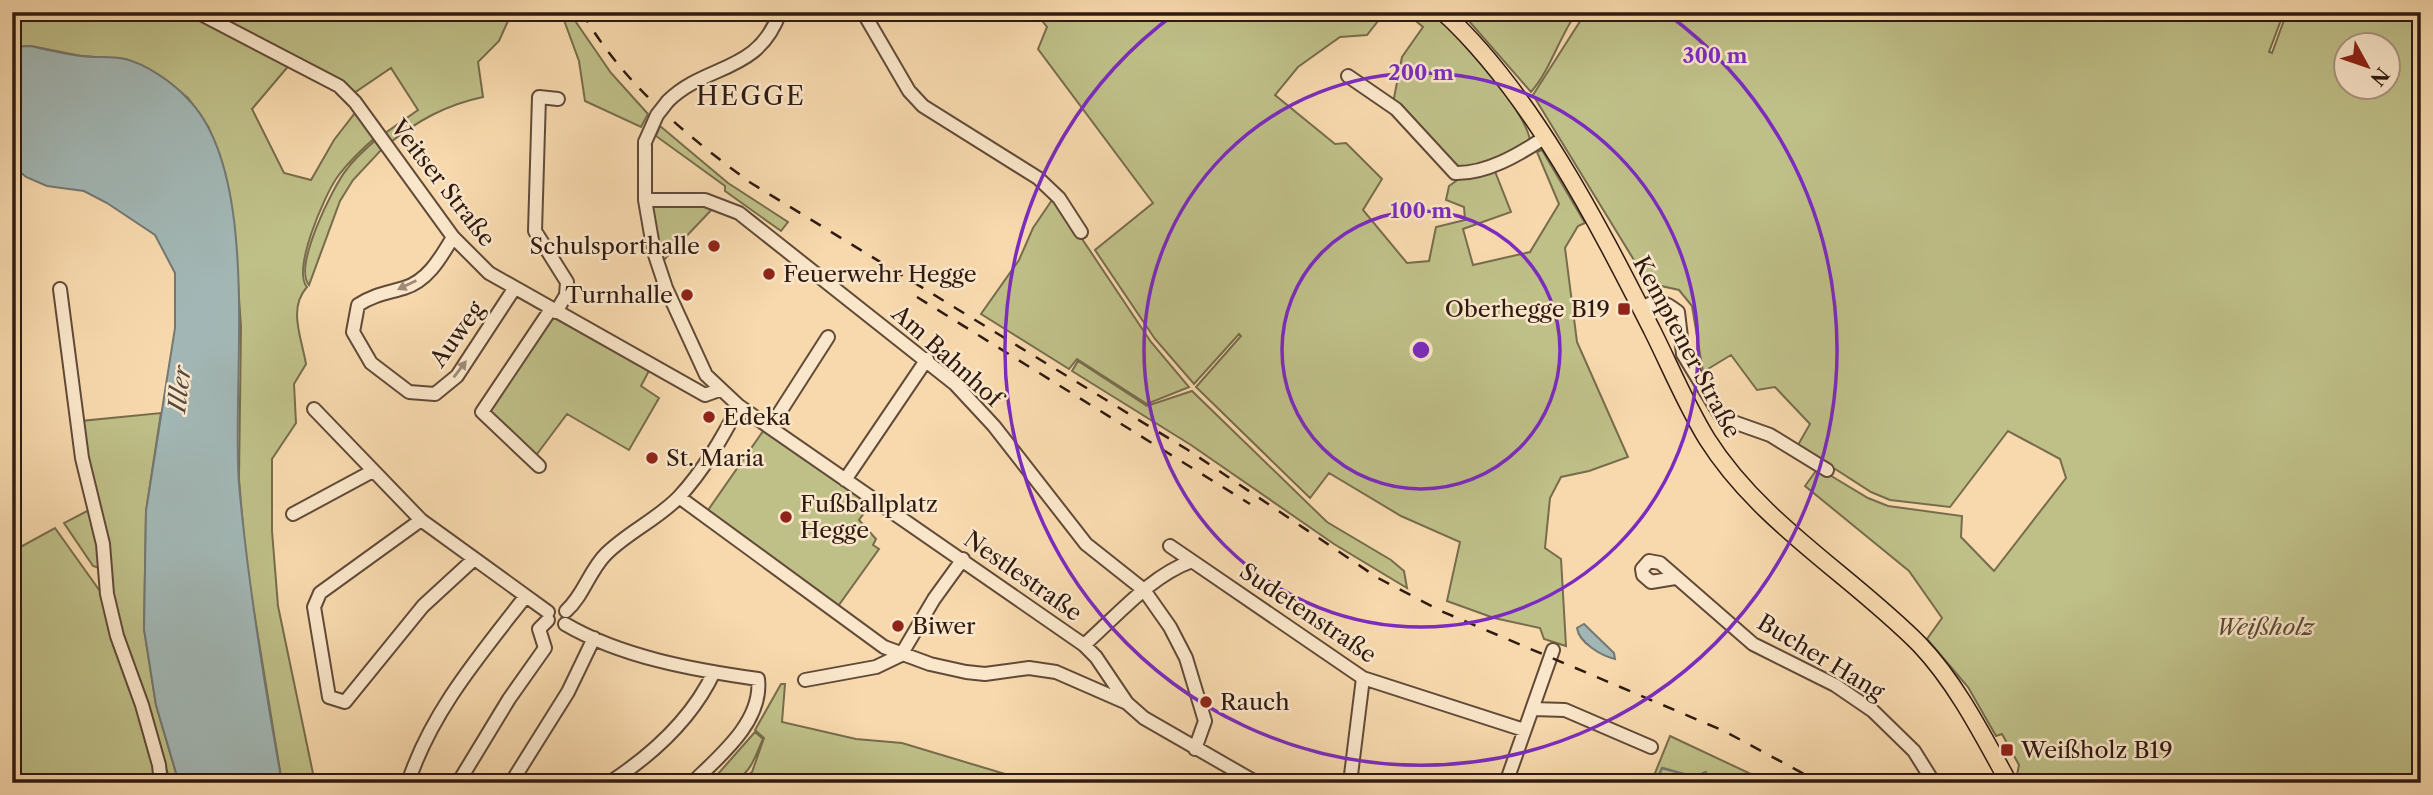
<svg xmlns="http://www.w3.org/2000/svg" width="2433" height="795" font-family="'Libre Caslon Text',serif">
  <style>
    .green { fill: #bfbf88; stroke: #776c4c; stroke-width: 2; fill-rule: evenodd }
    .water { fill: #a2b7b5; stroke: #747873; stroke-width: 2 }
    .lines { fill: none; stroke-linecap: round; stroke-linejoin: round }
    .stream { stroke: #747873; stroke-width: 2.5 }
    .minor-casing { stroke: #614a38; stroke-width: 16 }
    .major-casing { stroke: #2f1a11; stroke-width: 19 }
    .minor { stroke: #fae6ca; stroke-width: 12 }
    .major { stroke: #f7d9ad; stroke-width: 16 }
    .rail { stroke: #2f1a11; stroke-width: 2.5; stroke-dasharray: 12 12; stroke-linecap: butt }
    .minor-bridge-casing { stroke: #614a38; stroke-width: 16; stroke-linecap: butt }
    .minor-bridge { stroke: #fae6ca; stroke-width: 12 }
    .oneway { fill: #9f8a77 }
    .ring { fill: none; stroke: #7b2cbf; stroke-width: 3.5 }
    .poi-dot { fill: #8f2418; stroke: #fae6ca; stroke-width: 2.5 }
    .labels { text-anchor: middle; stroke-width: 5; stroke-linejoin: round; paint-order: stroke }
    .street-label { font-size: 23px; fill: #2f1a11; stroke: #fae6ca }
    .poi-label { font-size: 23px; fill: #2f1a11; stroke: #fae6ca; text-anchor: start }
    .park-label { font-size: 23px; font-style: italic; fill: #5a4c35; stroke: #fae6ca }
    .water-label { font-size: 24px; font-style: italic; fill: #524942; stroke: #fae6ca }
    .quarter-label { font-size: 26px; letter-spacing: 2px; fill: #2f1a11; stroke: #fae6ca }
    .centre { fill: #7b2cbf; stroke: #fae6ca; stroke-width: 3.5 }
    .ring-label { font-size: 21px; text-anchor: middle; font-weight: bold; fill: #7b2cbf; stroke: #fae6ca; stroke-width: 5; stroke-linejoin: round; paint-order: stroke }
  </style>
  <rect width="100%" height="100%" fill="#f7d9ad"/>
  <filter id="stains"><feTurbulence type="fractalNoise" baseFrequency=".00286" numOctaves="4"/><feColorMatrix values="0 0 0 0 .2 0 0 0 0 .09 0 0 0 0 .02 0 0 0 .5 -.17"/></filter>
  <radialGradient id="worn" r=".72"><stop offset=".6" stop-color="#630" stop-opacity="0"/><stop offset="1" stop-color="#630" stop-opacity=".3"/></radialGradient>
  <path class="green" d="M12,12H192L291,63L252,109L284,173L311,180L334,140L358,109L377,136C362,149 347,163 336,179C324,197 292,270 307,287C288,308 301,336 306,364L294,384L296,423L272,459V531L278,606L315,783H282L246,563L239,479L241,327L236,255L209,128L188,98L157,74L126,59L81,56L31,46L12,47Z
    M204,12H512L499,41L478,62L483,97C445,105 417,121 387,145L381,136L418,110L391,68L351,95Z
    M561,12H569L611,73L648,114L641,127L585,101L579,61Z
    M1035,12H1385L1367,35L1340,37L1298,67L1275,95L1335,144L1346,143L1382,179L1363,210L1407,263L1429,261L1436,227L1465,220L1464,207L1446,200L1449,186L1459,179L1494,169L1511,212L1463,229L1473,265L1530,252L1559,204L1537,152L1542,150L1585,223L1578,226L1565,248L1577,342L1628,457L1589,471L1561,477L1550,498L1545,548L1561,559L1566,646L1544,639L1540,628L1494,618L1447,601L1460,542L1401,516L1329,473L1310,498L1196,387L1241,336L1239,334L1194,384L1155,339L1095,250L1153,203L1038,49L1047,27Z
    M1405,12H1435C1459,40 1524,107 1530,140L1484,165L1455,169L1393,103L1402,57L1423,27Z
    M1461,12H1577C1559,37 1551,69 1531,92Z
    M1586,12H2284L2269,52L2272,53L2287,12H2421V783H2021L2017,775L2019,765L2002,734L1996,736L1968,687L1927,639L1942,618L1909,571L1805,486L1818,468L1868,498L1888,506L1962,516L1961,537L1994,571L2066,478L2060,459L2008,431L1950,507L1890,500L1871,492L1798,445L1810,424L1775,387L1757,390L1731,355L1703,372L1692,306L1679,290L1648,283L1533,95ZM2346,46H2388V88H2346Z
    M660,126L728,183L788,222L781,231L725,191V186L656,136Z
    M378,138L384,147L353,180L340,201L309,285C293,267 333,186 347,169C356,157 367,148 378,138Z
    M1054,197L1151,342L1189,387L1147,404L1077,359L1069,369L981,314L1019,260L1033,228Z
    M649,202L715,206L662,262Z
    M551,314L650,369L641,386L659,398L629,450L567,414L534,458L488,415L487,405Z
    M1078,361L1147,406L1192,391L1327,522L1391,560L1404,571L1407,588L1334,544L1191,445L1072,371Z
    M161,413L146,511L144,629L156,705L179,783H171L120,633L85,457L81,421Z
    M766,427L872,502L859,520L876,539L873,545L879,549L836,609L706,513Z
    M89,510L101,563L99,568L93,566L64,523Z
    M55,528L102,594L159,783H12V543L15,550Z
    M781,684H785L782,722L856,739L902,743L1035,783H909L850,775L811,783H735L752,772L764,738L755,730Z
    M755,732L763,739C749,771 747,783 710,783Z
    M1670,736L1770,783H1651Z"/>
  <path class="water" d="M31,46C48,50 65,54 82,56C96,58 111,56 125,59C146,64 172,82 187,98C263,173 231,383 239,484C248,585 264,683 282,783H179L156,705L144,629L146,511L175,328V273L155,235L107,203L84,191L47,186L26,177L12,165V47Z
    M1584,624L1614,653L1615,659C1602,656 1579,643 1577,628Z"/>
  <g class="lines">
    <path class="stream" d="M1656,783L1662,768L1695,777L1706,772"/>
    <defs>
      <path id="minor" d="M197,12L339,86L355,102L453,237L489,273L705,395L719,390
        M863,12L909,91L923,106L1038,178L1059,198L1081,232
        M1348,76L1396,109L1455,173C1486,174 1518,155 1544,138
        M668,101C707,63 758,74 780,12
        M645,142V200L654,252L666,288L706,375L739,406L1084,645L1096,657L1127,703
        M645,200H705L739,213L955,384L994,426L1086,544L1144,590L1170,627L1186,658L1205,721L1195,749
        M453,237C441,257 428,281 404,288C387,293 373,295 358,305L353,332L371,363L409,392L435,394L457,376L514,289
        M60,289L82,458L103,544L107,594L117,636L142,705L159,765L161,783
        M1641,308C1657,299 1663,300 1678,312L1683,354L1722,418L1770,435L1827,470
        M556,312L566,295L567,282L535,231L539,97L558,99
        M314,409L421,520L548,612
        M771,426L828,337
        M539,466L482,412L551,309
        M845,480L927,359
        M679,497L884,647L930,664L966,672L985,674L1029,668L1056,672L1127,703L1144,718L1257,783
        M293,514L371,472
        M421,520L320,593L314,607L329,697L345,702L423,606L473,560
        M1170,546L1192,561
        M1675,578L1651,582L1643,575L1642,569L1649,561L1660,563L1753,644L1835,685L1873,711L1914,751L1934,783
        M566,611C584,595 589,571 606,554C628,532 658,519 679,497C704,470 722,438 739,406
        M565,624C621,657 694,670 758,679C763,721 720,756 692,783
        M1084,645C1117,616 1150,576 1192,561L1363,678L1524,730
        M805,680L876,667L901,655L934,599L963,559
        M1533,709L1565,710L1651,747
        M408,783C431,712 480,655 525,597
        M458,783L509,699L545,648L539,629L548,620
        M511,783L568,692L594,638
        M609,783C652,755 692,719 714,672
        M1350,783L1363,678
        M1506,783L1553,650"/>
      <path id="major" d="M1443,12C1531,92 1598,224 1652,330C1670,366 1686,405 1707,439C1760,523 1851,575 1920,645C1957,684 1983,736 2009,783"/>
    </defs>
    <use href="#minor" class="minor-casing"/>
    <use href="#major" class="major-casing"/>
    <use href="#minor" class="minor"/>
    <use href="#major" class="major"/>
    <path class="rail" d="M582,12C622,83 687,136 751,183L1188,450L1378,578L1441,611L1724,731L1821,783
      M917,297L1250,504"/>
    <defs>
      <path id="minor-bridge" d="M645,142L657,115L668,101"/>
    </defs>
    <use href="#minor-bridge" class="minor-bridge-casing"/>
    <use href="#minor-bridge" class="minor-bridge"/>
  </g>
  <defs><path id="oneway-solid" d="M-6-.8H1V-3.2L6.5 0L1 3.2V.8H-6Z" transform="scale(1.75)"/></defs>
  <g class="oneway">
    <use href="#oneway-solid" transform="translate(407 285) rotate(154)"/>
    <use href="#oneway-solid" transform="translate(460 369) rotate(-53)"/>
  </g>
  <g class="ring">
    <circle cx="1421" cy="350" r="139"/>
    <circle cx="1421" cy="350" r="277"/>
    <path d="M1666 13A416 416 0 1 1 1176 13"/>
  </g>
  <g class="poi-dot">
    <circle cx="714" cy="246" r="7"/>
    <circle cx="769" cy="274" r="7"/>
    <circle cx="687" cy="295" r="7"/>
    <rect x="1617" y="302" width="14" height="14" rx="3.5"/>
    <circle cx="709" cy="417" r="7"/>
    <circle cx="652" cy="458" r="7"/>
    <circle cx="786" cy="517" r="7"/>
    <circle cx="898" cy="626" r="7"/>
    <circle cx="1206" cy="702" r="7"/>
    <rect x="2000" y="743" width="14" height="14" rx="3.5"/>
  </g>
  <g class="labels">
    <g class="street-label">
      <text transform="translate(443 183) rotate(52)" y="8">Veitser Straße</text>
      <text transform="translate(457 334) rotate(-54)" y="8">Auweg</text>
      <text transform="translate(1687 347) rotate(62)" y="8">Kemptener Straße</text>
      <text transform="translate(947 356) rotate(42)" y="8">Am Bahnhof</text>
      <text transform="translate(1023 576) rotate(35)" y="8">Nestlestraße</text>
      <text transform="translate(1308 613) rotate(34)" y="8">Sudetenstraße</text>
      <text transform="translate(1821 657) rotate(31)" y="8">Bucher Hang</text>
    </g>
    <g class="poi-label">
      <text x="700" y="254" text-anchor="end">Schulsporthalle</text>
      <text x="783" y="282">Feuerwehr Hegge</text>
      <text x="673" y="303" text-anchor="end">Turnhalle</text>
      <text x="1610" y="317" text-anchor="end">Oberhegge B19</text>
      <text x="723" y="425">Edeka</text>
      <text x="666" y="466">St. Maria</text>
      <text x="800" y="512">Fußballplatz<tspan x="800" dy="26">Hegge</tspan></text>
      <text x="912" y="634">Biwer</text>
      <text x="1220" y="710">Rauch</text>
      <text x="2021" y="758">Weißholz B19</text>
    </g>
    <g class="park-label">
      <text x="2265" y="635">Weißholz</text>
    </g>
    <g class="water-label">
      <text transform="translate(180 389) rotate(-83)" y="8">Iller</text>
    </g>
    <g class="quarter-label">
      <text x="751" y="105">HEGGE</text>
    </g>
  </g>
  <circle cx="1421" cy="350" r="10" class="centre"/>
  <g class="ring-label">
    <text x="1715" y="63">300 m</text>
    <text x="1421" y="80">200 m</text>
    <text x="1421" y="218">100 m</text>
  </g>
  <rect width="2433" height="795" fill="none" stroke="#f7d9ad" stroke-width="42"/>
  <rect x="14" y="14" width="2405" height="767" fill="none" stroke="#2f1a11" stroke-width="3.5"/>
  <rect x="21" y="21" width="2391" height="753" fill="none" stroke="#2f1a11" stroke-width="2"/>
  <g transform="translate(2367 66) rotate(130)"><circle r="33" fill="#fae6ca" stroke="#a99480" stroke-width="2"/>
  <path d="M0-5L12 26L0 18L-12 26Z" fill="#8f2418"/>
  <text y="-10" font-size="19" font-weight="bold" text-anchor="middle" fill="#2f1a11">N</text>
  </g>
  <rect width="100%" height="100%" filter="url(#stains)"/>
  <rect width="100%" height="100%" fill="url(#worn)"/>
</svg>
